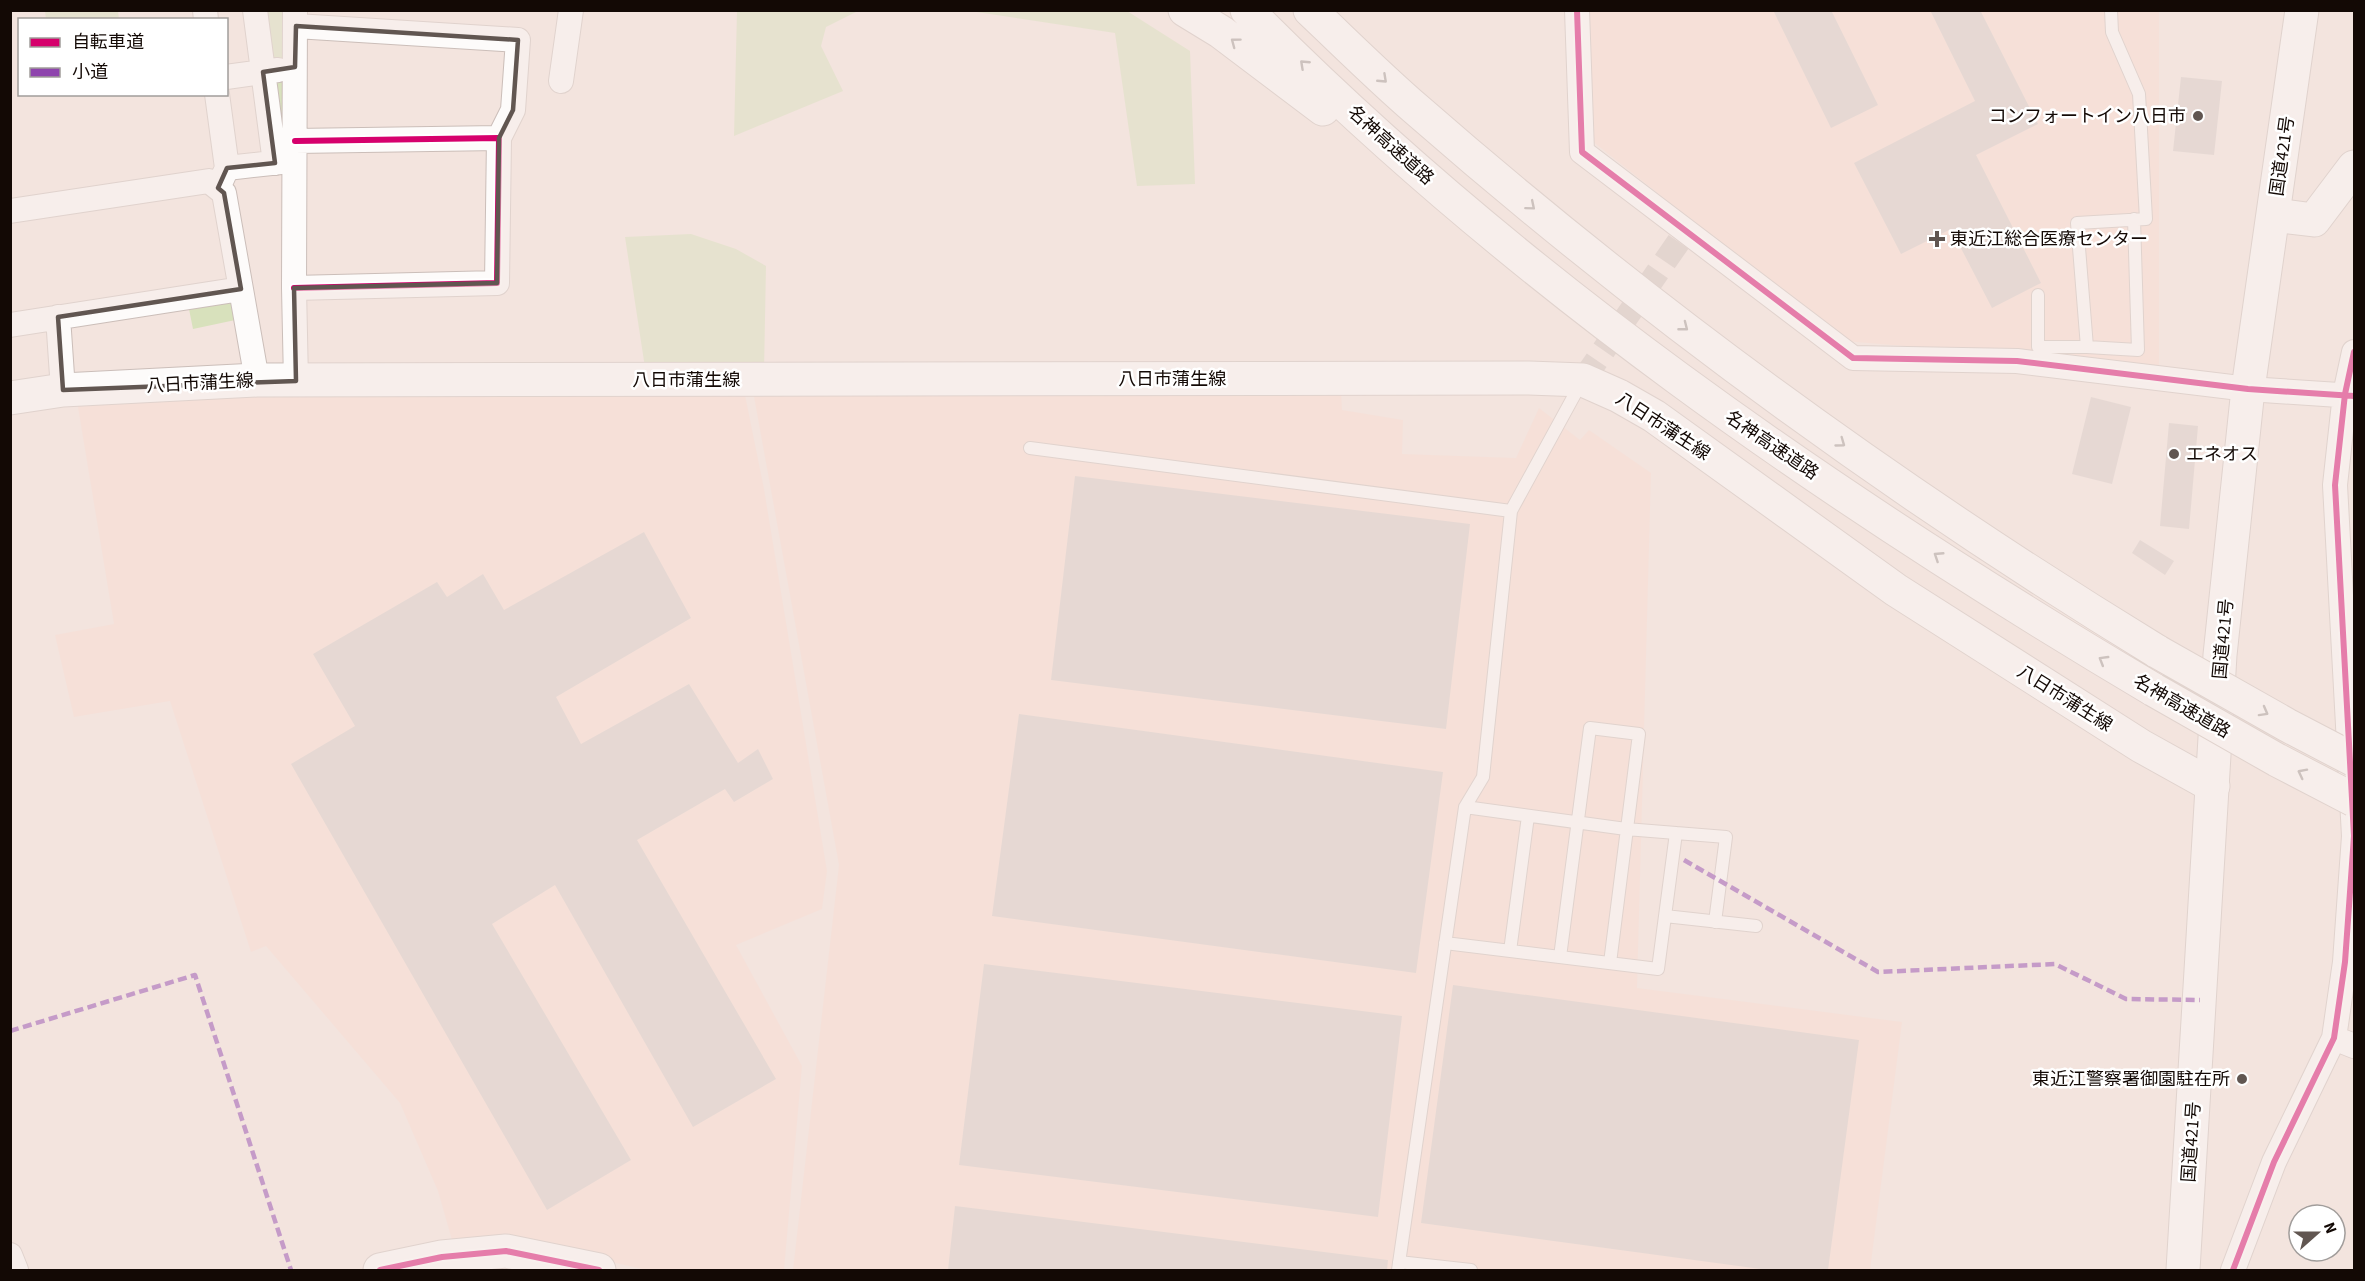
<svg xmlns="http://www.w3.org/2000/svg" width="2365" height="1281" font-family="'Source Sans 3','Noto Sans JP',sans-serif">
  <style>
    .built { fill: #fadcd1 }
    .green { fill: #d8e1bc }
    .building { fill: #d7cbc6 }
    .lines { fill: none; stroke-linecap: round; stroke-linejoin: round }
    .street-tunnel { stroke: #d1c3bd; stroke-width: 24; stroke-dasharray: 24 12; stroke-linecap: butt }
    .lane-casing { stroke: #cbbeb9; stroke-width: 14 }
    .street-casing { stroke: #cbbeb9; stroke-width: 26 }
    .secondary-casing { stroke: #cbbeb9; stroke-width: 35 }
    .primary-casing { stroke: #cbbeb9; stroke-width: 35 }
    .highway-casing { stroke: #cbbeb9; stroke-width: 35 }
    .lane { stroke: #fdfbfa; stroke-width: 12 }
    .street { stroke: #fdfbfa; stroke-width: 24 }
    .secondary { stroke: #fdfbfa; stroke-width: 33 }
    .primary { stroke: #fdfbfa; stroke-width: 33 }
    .highway { stroke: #fdfbfa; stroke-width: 33 }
    .highway-bridge-casing { stroke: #cbbeb9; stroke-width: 35; stroke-linecap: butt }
    .highway-bridge { stroke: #fdfbfa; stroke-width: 33 }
    .quiet { stroke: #8e44ad; stroke-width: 4.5; stroke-dasharray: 9 4.5; stroke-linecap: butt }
    .cycleway-casing { stroke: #fff; stroke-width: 10 }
    .cycleway { stroke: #d6006c; stroke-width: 6 }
    .oneway { stroke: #9f9a98 }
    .marked { fill: none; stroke: #615651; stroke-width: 4.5; stroke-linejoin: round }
    .poi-dot { fill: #615651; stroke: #fff; stroke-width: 2 }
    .labels { text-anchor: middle; stroke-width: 5; stroke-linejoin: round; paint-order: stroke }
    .poi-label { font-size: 18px; fill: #130905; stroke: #fff; text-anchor: end }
    .street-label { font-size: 18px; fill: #130905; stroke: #fff }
  </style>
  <rect width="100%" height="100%" fill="#f3e4de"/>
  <path class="built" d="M1586,11H2159V367L1844,341L1587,137Z
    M1340,374L1342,410L1403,420L1402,454L1516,458L1539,408L1580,440L1589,430L1651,473L1637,988L1902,1022L1870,1270H793L839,865L751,380Z
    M743,385L764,489L827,871L822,909L736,945L802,1066L784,1270H647L504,1238L452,1240L438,1191L400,1103L266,946L251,952L170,701L74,717L55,635L114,624L75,389Z"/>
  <path class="green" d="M45,11H118L119,19H46Z
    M261,11H283L284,131L277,135Z
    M737,11H858L826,27L821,46L843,91L734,136Z
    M970,11H1127L1190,51L1195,184L1137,186L1115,33Z
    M691,234L736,249L766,266L764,371L646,374L625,237Z
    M237,284L240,319L193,329L187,299Z"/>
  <path class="building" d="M1773,10H1831L1878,105L1831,128Z
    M1930,10H1980L2038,124L1976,155L2041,283L1992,308L1951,229L1901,254L1854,163L1975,101Z
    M2181,77L2222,81L2214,155L2173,151Z
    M2091,397L2131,407L2112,484L2072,474Z
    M2169,423L2198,426L2189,529L2160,526Z
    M1075,476L1470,524L1446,729L1051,680Z
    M644,532L691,618L556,697L581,744L689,684L738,763L758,749L773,779L734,802L725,789L637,840L776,1079L693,1127L555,885L492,924L631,1160L547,1210L291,764L355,726L313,654L437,582L447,597L483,574L504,610Z
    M2140,540L2174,561L2165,575L2132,553Z
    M1019,714L1443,772L1416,973L992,916Z
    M984,964L1402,1016L1378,1217L959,1165Z
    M1453,985L1859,1040L1828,1270H1768L1421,1223Z
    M955,1206L1388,1260L1387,1270H948Z"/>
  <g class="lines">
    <path class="street-tunnel" d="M1583,380L1686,231"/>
    <defs>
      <path id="lane" d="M2111,10L2112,32L2139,94L2146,219L2077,223L2087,347L2138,350L2134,219
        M2038,295V347H2087
        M1030,448L1511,511L1581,383
        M1465,807L1626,829L1726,837L1715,922
        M1665,916L1756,926
        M1445,943L1658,969L1676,833
        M1510,951L1528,816
        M1560,957L1590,728L1639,734L1610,963
        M1399,1262L1471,1270
        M1398,1270L1465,807L1483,777L1511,511"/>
      <path id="street" d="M205,10L206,20
        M255,10L275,163
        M295,10L294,288L296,381
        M1577,10L1582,152L1853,358L2017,361L2248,389L2354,396
        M296,26L518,40L513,110L499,138
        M226,77L278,70
        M561,81L571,10
        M217,94L227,168L218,188
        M227,168L290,161
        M10,211L209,181L224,193L257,380
        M294,288L497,283L499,138L295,141
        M58,317L63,390
        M10,325L241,289
        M2334,1038L2354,1046
        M10,1255L16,1270
        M2233,1270L2274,1162L2334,1038L2345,962L2354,836L2335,485L2345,394L2354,352"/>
      <path id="secondary" d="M2274,215L2314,220L2354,167
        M380,1270L442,1257L506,1251L599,1270"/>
      <path id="primary" d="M10,398L63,390L257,380L1529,378L1583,380L1619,396L1654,416L1896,590L2141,746L2213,786"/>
      <path id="highway" d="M1185,10L1221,32L1323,109
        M1247,10C1514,280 1829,497 2154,690
        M1310,10C1345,43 1379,77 1416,109C1647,311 1896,492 2158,652
        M2183,1270L2220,655L2248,389L2302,10"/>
    </defs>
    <use href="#lane" class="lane-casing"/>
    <use href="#street" class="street-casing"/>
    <use href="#secondary" class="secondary-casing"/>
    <use href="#primary" class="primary-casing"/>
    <use href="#highway" class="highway-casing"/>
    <use href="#lane" class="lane"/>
    <use href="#street" class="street"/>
    <use href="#secondary" class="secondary"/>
    <use href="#primary" class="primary"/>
    <use href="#highway" class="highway"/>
    <defs>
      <path id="highway-bridge" d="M2158,652L2287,725L2354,760
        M2154,690L2277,760L2354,800"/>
    </defs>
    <use href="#highway-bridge" class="highway-bridge-casing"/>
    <use href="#highway-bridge" class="highway-bridge"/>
    <path class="quiet" d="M1684,860L1878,972L2055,964L2126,999L2200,1000
      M10,1031L195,975L291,1270"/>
    <defs>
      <path id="cycleway" d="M1577,10L1582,152L1853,358L2017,361L2248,389L2354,396
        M294,288L497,283L499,138L295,141
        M380,1270L442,1257L506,1251L599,1270
        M2233,1270L2274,1162L2334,1038L2345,962L2354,836L2335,485L2345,394L2354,352"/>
    </defs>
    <use href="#cycleway" class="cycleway-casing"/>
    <use href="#cycleway" class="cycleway"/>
  </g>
  <defs><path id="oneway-chevron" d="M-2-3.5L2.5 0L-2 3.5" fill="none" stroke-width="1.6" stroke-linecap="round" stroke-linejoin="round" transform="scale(1.5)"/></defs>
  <g class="oneway">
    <use href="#oneway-chevron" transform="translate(1235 42) rotate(-143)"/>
    <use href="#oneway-chevron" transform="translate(1304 64) rotate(-137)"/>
    <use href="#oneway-chevron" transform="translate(1383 79) rotate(43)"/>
    <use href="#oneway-chevron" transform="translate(1531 206) rotate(40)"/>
    <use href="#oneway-chevron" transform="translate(1684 327) rotate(38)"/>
    <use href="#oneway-chevron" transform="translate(1841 443) rotate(36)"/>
    <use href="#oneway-chevron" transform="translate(1938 556) rotate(-147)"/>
    <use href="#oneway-chevron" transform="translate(2103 660) rotate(-149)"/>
    <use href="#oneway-chevron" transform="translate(2264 712) rotate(29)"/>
    <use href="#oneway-chevron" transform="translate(2302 773) rotate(-153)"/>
  </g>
  <path d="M0 0H2365V1281H0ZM296,26L518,40L513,110L499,138L497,283L294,288L296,381L63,390L58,317L241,289L224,193L218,188L227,168L275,163L263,72L295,67Z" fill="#f3e4de" fill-opacity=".55" fill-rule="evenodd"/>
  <path class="marked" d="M296,26L518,40L513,110L499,138L497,283L294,288L296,381L63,390L58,317L241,289L224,193L218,188L227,168L275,163L263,72L295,67Z"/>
  <g class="poi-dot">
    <circle cx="2198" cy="116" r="6"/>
    <path d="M1934 230h6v6h6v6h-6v6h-6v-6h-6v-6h6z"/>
    <circle cx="2174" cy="454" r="6"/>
    <circle cx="2242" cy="1079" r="6"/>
  </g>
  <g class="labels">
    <g class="poi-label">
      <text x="2186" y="122">コンフォートイン八日市</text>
      <text x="1950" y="245" text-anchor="start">東近江総合医療センター</text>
      <text x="2186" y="460" text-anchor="start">エネオス</text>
      <text x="2230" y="1085">東近江警察署御園駐在所</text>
    </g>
    <g class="street-label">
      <text transform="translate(1391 145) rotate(42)" y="6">名神高速道路</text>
      <text transform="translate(2282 156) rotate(-82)" y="6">国道421号</text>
      <text x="1172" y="385">八日市蒲生線</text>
      <text x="686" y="386">八日市蒲生線</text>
      <text transform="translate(200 383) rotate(-3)" y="6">八日市蒲生線</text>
      <text transform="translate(1663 426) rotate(33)" y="6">八日市蒲生線</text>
      <text transform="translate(1772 445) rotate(34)" y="6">名神高速道路</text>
      <text transform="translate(2223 639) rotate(-85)" y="6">国道421号</text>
      <text transform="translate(2065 698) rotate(32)" y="6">八日市蒲生線</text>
      <text transform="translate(2182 706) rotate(30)" y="6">名神高速道路</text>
      <text transform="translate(2191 1142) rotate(-86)" y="6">国道421号</text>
    </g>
  </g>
  <rect width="2365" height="1281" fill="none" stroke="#130905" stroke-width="24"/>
  <rect x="18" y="18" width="210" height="78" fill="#ffffff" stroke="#a19d9b" stroke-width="1.5"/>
  <rect x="30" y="38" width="30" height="9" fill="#d6006c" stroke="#a19d9b" stroke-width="1.5"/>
  <text x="72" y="48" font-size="18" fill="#130905">自転車道</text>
  <rect x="30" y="68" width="30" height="9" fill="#8e44ad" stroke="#a19d9b" stroke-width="1.5"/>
  <text x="72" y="78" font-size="18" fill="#130905">小道</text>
  <g transform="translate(2317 1233) rotate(69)"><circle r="28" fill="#ffffff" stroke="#a19d9b" stroke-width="1.5"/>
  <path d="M0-4.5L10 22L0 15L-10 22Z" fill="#615651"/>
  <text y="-9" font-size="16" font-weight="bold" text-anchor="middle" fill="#130905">N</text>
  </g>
</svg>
